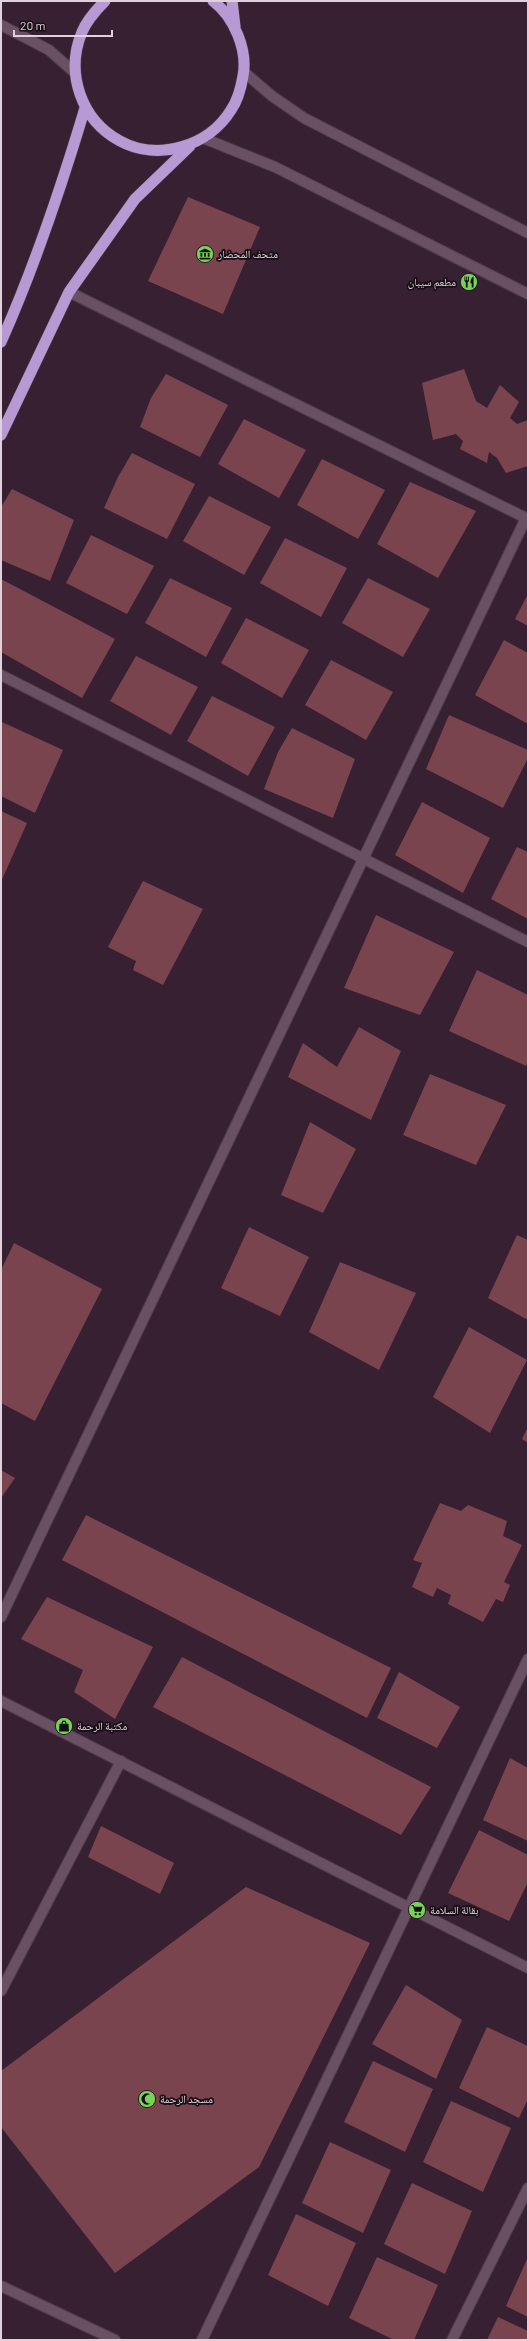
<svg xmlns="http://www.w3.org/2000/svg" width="529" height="2341" font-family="Barlow,'Noto Naskh Arabic',sans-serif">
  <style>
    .building { fill: #7a444e }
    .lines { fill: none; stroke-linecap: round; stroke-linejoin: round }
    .minor-casing { stroke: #503d4c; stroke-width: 12 }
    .tertiary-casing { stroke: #503d4c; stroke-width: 12 }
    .secondary-casing { stroke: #503d4c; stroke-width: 12 }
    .trunk-casing { stroke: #503d4c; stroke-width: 12 }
    .minor { stroke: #6a5063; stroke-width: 10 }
    .tertiary { stroke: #6a5063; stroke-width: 10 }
    .secondary { stroke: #6a5063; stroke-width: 10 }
    .trunk { stroke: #b79ad4; stroke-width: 11 }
    .labels { text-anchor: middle; stroke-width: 3.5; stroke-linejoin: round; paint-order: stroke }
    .poi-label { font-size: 11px; fill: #e0d1dc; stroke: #180e16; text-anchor: start }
  </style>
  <rect width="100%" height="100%" fill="#372031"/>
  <path class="building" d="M188,197L260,227L223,314L148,281Z
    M464,369L476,401L487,408L500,385L519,402L510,418L517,424L528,420V466L506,473L497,458L489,452L487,463L460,449L463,441L456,434L433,440L422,383Z
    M166,374L228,405L200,457L140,427L151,398Z
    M244,419L306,450L279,498L218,464Z
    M132,453L195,484L167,539L104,508L118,477Z
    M322,459L385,490L358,539L297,505Z
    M410,482L476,511L438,578L377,544Z
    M12,489L74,520L50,581L1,560V507Z
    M209,496L271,527L244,575L183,541Z
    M91,535L154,566L127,614L66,583Z
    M285,538L347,568L321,617L260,583Z
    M170,578L232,608L206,657L145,623Z
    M368,578L430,609L403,657L342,623Z
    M1,579L115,639L82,698L1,652Z
    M528,594V626L515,619Z
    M246,618L309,650L282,698L221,663Z
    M504,640L528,653V724L475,695Z
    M136,656L198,687L171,735L110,701Z
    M331,660L393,692L366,740L305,705Z
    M212,696L275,727L248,776L187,741Z
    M449,715L528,750V758L503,808L426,769Z
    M2,722L63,750L35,813L1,796Z
    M292,728L355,759L333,818L264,789L278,752Z
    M422,802L490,838L463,893L395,855Z
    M1,811L27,823L1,882Z
    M517,847L528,852V919L491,899Z
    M143,881L203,909L163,985L133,970L136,961L108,947Z
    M376,915L454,952L420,1015L344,988Z
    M477,970L528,995V1061L526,1066L449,1031Z
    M359,1027L401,1051L371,1120L288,1077L303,1043L337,1067Z
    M430,1074L506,1105L476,1165L403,1135Z
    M310,1122L356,1149L323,1213L281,1195Z
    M249,1227L309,1257L280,1316L221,1288Z
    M517,1235L528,1240V1318L526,1319L488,1298Z
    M14,1243L102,1289L35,1421L1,1403V1270Z
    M340,1262L416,1293L379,1370L309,1332Z
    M469,1327L527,1360L490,1433L433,1397Z
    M528,1427V1443L522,1439Z
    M1,1470L15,1478L1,1498Z
    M440,1503L461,1511L468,1505L507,1521L503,1536L522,1545L504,1582L510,1585L503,1602L496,1599L483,1622L448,1604L451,1595L437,1588L433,1597L412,1587L422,1563L413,1560Z
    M86,1515L391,1668L367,1718L62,1560Z
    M47,1597L153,1647L115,1719L74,1692L83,1670L21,1639Z
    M182,1657L431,1787L401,1835L153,1707Z
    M399,1672L460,1707L437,1748L377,1718Z
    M510,1758L528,1768V1841L483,1820Z
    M101,1826L174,1863L160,1894L88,1857Z
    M479,1830L528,1855V1882L509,1921L448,1893Z
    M246,1887L370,1943L259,2167L115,2273L1,2127V2071Z
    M406,1985L462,2020L436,2079L372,2044Z
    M487,2027L528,2046V2099L519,2118L459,2088Z
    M373,2061L433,2089L405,2152L344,2122Z
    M451,2101L511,2128L483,2192L423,2162Z
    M330,2142L391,2170L363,2233L302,2203Z
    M412,2183L472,2211L445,2274L384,2244Z
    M296,2214L356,2243L328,2306L268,2275Z
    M377,2257L438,2285L414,2340H394L349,2318Z
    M528,2257V2317L506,2306Z
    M498,2317L528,2331V2340H487Z"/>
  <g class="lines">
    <defs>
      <path id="minor" d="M69,292L526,518
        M1,675L528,942
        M1,1617L526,518L528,519
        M1,1991L121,1761
        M1,2286L115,2340
        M202,2340L528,1659
        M452,2340L528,2188"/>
      <path id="tertiary" d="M1,1701L528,1968"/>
      <path id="secondary" d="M1,25L49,50L74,72
        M244,72L272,96L304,118L528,233
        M203,138L275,167L528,294"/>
      <path id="trunk" d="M105,1C96,10 87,20 82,32C65,73 81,120 120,141C158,162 209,146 231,110C238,100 241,88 243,76C248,50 234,17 213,1
        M232,1L235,27
        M1,342C35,266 61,188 85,108
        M1,435L69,292L135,199L190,146"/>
    </defs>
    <use href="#minor" class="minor-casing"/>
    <use href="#tertiary" class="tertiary-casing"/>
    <use href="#secondary" class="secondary-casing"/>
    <use href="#trunk" class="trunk-casing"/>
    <use href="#minor" class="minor"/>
    <use href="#tertiary" class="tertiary"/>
    <use href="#secondary" class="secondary"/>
    <use href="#trunk" class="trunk"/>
  </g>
  <defs>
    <symbol id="museum-disc" viewBox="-11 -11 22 22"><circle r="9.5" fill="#78d258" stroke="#180e16"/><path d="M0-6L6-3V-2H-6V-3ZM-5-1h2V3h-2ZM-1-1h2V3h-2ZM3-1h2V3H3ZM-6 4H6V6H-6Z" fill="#111"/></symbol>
    <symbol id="restaurant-disc" viewBox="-11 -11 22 22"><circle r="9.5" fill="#78d258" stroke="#180e16"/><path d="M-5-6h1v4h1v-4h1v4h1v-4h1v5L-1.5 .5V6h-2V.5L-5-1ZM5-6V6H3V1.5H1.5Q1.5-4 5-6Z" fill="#111"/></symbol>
    <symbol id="shop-disc" viewBox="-11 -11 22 22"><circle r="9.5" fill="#78d258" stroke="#180e16"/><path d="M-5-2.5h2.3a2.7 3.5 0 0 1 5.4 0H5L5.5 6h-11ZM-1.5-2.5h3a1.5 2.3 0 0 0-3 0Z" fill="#111"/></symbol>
    <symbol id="supermarket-disc" viewBox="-11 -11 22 22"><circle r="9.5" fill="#78d258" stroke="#180e16"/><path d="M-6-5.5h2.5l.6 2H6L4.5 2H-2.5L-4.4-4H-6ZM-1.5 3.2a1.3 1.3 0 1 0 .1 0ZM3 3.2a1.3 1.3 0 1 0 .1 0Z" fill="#111"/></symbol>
    <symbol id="mosque-disc" viewBox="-11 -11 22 22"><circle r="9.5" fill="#78d258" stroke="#180e16"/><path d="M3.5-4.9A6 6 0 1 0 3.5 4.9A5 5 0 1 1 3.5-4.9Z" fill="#111"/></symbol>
  </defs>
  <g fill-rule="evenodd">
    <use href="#museum-disc" x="195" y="244" width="20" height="20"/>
    <use href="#restaurant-disc" x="459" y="272" width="20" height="20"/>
    <use href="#shop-disc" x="54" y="1716" width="20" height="20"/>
    <use href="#supermarket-disc" x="407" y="1900" width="20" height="20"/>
    <use href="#mosque-disc" x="137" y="2089" width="20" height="20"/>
  </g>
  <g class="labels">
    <g class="poi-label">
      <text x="218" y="258">متحف المحضار</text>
      <text x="456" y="286" text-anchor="end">مطعم سيبان</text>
      <text x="77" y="1730">مكتبة الرحمة</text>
      <text x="430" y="1914">بقالة السلامة</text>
      <text x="160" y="2103">مسجد الرحمة</text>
    </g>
  </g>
  <rect width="529" height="2341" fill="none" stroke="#e0d1dc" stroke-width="4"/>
  <path d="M14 30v6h98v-6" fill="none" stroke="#e0d1dc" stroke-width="2"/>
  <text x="20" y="30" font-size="12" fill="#e0d1dc" stroke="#180e16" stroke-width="3" paint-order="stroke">20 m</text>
</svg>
